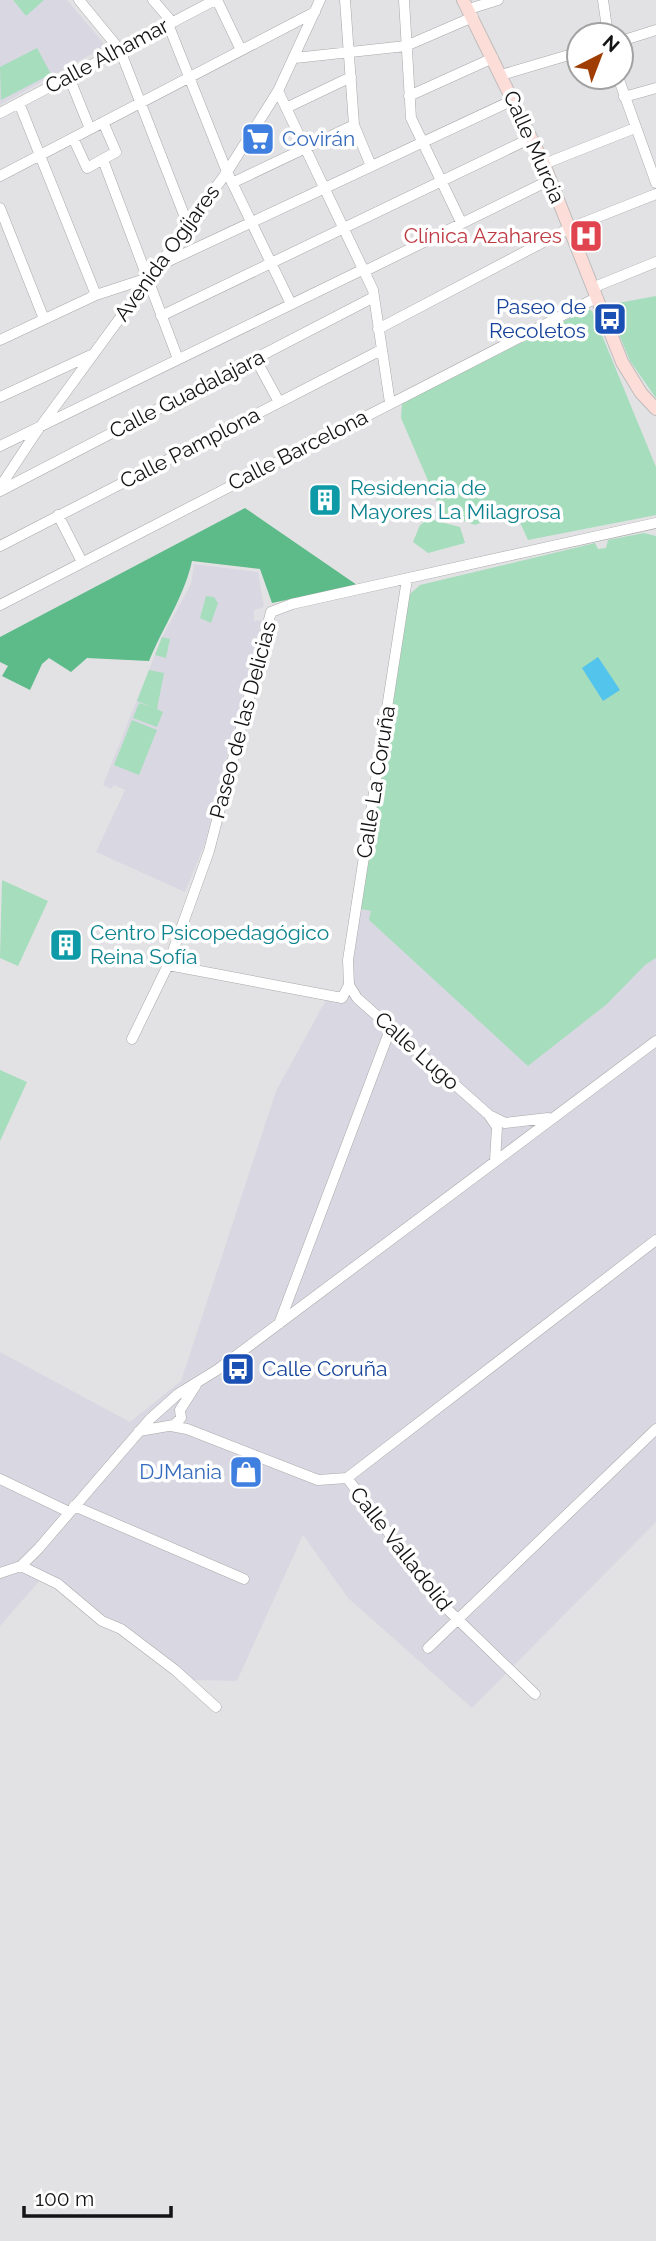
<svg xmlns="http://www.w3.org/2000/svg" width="656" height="2241" font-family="Raleway,sans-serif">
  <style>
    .built { fill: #d9d8e2 }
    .green { fill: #a6ddbd }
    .forest { fill: #5dba89 }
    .water { fill: #53c4ec }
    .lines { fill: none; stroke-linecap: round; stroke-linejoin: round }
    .minor-casing { stroke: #a8a8aa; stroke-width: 11 }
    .major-casing { stroke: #bdbdbd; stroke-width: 14 }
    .minor { stroke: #fff; stroke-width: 10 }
    .major { stroke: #fdddd7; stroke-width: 12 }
    .labels { text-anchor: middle; stroke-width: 7; stroke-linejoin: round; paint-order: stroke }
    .street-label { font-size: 21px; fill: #141415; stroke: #fff }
    .shop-label { font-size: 21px; fill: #366cbe; stroke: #fff; text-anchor: start }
    .health-label { font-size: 21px; fill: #be3a42; stroke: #fff; text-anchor: end }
    .transit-label { font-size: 21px; fill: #164399; stroke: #fff; text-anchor: end }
    .culture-label { font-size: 21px; fill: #0d838f; stroke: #fff; text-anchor: start }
  </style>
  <rect width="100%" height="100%" fill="#e2e2e4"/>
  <path class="built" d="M0,0H13L26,15L44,0H67L106,46L0,105Z
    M194,564L258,572L264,607L254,610V621L262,620L204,846L185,892L96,852L125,790L114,785L111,789L103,785L162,637L191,584Z
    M361,909L645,965L656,958V1522L472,1708L348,1598L303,1535L237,1681L190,1680L41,1579L0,1626V1352L130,1422L181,1381L276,1091L326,1000L353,982V958Z"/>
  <path class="green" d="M13,0H44L26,16Z
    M37,48L51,74L1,100L0,67Z
    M656,296V398L630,361L607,305Z
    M588,309L592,311L656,467V515L528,540L514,509L475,525L442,513L401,418L402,403Z
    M429,519L460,527L465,543L428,553L413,542L420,525Z
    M644,533L656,536V958L645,965L607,1004L528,1066L369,920L371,911L361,909L410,594L420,585L595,543L598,549L606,548L608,540Z
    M206,596L214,597L218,603L211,623L200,618Z
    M162,637L170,639L166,658L155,655Z
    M149,670L164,673L157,709L163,712L157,727L133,718L139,703L152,707L137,701Z
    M132,720L157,730L139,775L114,765Z
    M2,880L48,901L18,966L0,958Z
    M0,1070L27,1082L0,1141Z"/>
  <path class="forest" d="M245,508L357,585L272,603L260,569L192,561C184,597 163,627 149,661L87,658L71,672L49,658L42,664L30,690L2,676L8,666L0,662V637Z"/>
  <path class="water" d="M598,657L620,690L603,701L582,668Z"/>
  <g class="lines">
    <defs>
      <path id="minor" d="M79,0L120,50L188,225
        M153,0L172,22
        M217,0L241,50
        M345,0L354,125L371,166
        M404,0L411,118L461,222
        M603,0L608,35
        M469,9L498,0
        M168,24L227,172L291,304
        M621,41L656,30
        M295,58L406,46L473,17
        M501,75L579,52
        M69,77L90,129
        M618,77L656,183
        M278,91L373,290L390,403
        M409,96L493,58
        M624,97L656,88
        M19,103L96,295
        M286,108L351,77
        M0,113L215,0
        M73,138L87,168L116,152L103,122
        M103,160L178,359
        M544,164L635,128
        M0,176L315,12
        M232,183L354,125
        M0,208L44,319
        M158,266L513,100
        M365,271L550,180
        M592,288L656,262
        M161,316L531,138
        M378,329L570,228L656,194
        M0,340L96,295L148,278
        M255,358L279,402
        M0,397L91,355
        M0,446L364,269
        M0,487L35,434L227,172L278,91L320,0
        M0,491L374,297
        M58,515L82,562
        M0,546L381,350
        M0,605L596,298
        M168,965L342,998L349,985
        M349,985L348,960L407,579
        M349,985L357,998L488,1114L497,1127L495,1161
        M132,1039L168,965L209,851L271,612L292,604L656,523
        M491,1116L505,1123L548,1118
        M279,1324L391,1027
        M180,1410L196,1385
        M171,1426L187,1429L318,1480L347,1478L445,1607L535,1694
        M139,1431L174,1425L181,1418L180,1410
        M347,1478L656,1240
        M0,1479L69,1512
        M74,1506L244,1579
        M21,1566L58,1584L102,1621L121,1629L175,1670L216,1707
        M0,1573L21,1566L39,1548L150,1419L178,1394L217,1370L656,1041
        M428,1648L656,1429"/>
      <path id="major" d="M463,0L544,164L622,362L641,393L656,409"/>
    </defs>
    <use href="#minor" class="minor-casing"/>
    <use href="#major" class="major-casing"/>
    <use href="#minor" class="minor"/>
    <use href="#major" class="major"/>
  </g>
  <defs>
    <symbol id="supermarket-square" viewBox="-11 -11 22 22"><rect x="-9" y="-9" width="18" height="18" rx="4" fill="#3f7fe0" stroke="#fff"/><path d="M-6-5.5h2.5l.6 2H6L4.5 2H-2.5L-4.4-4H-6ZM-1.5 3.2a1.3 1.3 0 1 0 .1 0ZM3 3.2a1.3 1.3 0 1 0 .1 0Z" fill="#fff"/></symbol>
    <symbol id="hospital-square" viewBox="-11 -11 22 22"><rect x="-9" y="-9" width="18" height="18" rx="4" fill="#e0444e" stroke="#fff"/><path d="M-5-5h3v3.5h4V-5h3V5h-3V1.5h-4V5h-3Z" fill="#fff"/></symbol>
    <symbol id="bus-square" viewBox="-11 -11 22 22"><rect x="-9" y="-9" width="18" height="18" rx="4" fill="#1a4fb4" stroke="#fff"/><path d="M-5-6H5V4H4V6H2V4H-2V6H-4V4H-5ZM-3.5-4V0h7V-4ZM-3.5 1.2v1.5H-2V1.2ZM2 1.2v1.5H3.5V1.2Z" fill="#fff"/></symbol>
    <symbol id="building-square" viewBox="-11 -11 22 22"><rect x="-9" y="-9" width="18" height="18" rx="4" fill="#0f9aa8" stroke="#fff"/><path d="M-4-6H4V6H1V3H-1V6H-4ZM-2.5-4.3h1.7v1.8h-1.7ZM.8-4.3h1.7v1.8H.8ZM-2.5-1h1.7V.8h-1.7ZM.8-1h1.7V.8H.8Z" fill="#fff"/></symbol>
    <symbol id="shop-square" viewBox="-11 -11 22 22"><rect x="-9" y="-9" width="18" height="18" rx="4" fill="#3f7fe0" stroke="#fff"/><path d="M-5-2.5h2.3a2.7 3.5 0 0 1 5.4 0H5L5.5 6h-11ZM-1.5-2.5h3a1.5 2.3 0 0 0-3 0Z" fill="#fff"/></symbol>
  </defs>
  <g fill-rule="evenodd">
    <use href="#supermarket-square" x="239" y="120" width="38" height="38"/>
    <use href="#hospital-square" x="567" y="217" width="38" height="38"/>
    <use href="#bus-square" x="591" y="300" width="38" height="38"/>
    <use href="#building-square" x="306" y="481" width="38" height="38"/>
    <use href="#building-square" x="47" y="926" width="38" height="38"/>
    <use href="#bus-square" x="219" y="1350" width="38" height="38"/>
    <use href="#shop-square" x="227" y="1453" width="38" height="38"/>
  </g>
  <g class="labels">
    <g class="street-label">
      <text transform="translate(107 56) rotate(-28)" y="7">Calle Alhamar</text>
      <text transform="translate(534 147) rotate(66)" y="7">Calle Murcia</text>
      <text transform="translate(167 253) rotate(-54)" y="7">Avenida Ogíjares</text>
      <text transform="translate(187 394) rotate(-27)" y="7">Calle Guadalajara</text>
      <text transform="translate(190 448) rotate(-27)" y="7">Calle Pamplona</text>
      <text transform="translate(298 450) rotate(-27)" y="7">Calle Barcelona</text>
      <text transform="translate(243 720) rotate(-75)" y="7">Paseo de las Delicias</text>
      <text transform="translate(376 782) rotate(-81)" y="7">Calle La Coruña</text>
      <text transform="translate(417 1051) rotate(42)" y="7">Calle Lugo</text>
      <text transform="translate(401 1549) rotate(52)" y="7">Calle Valladolid</text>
    </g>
    <g class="shop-label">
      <text x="282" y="146">Covirán</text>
      <text x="222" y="1479" text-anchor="end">DJMania</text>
    </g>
    <g class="health-label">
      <text x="562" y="243">Clínica Azahares</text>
    </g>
    <g class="transit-label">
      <text x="586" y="314">Paseo de<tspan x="586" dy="24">Recoletos</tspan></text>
      <text x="262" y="1376" text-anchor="start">Calle Coruña</text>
    </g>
    <g class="culture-label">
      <text x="350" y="495">Residencia de<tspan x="350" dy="24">Mayores La Milagrosa</tspan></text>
      <text x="90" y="940">Centro Psicopedagógico<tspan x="90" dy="24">Reina Sofía</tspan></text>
    </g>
  </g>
  <g transform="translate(600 56) rotate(42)"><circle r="33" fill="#ffffff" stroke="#a1a1a1" stroke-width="2"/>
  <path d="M0-5L12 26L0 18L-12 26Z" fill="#a03d03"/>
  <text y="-10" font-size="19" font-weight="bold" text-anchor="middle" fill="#141415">N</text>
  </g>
  <path d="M24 2206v10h147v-10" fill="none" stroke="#141415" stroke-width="3.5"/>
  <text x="35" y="2206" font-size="21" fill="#141415" stroke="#ffffff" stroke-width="5" paint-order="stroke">100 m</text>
</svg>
